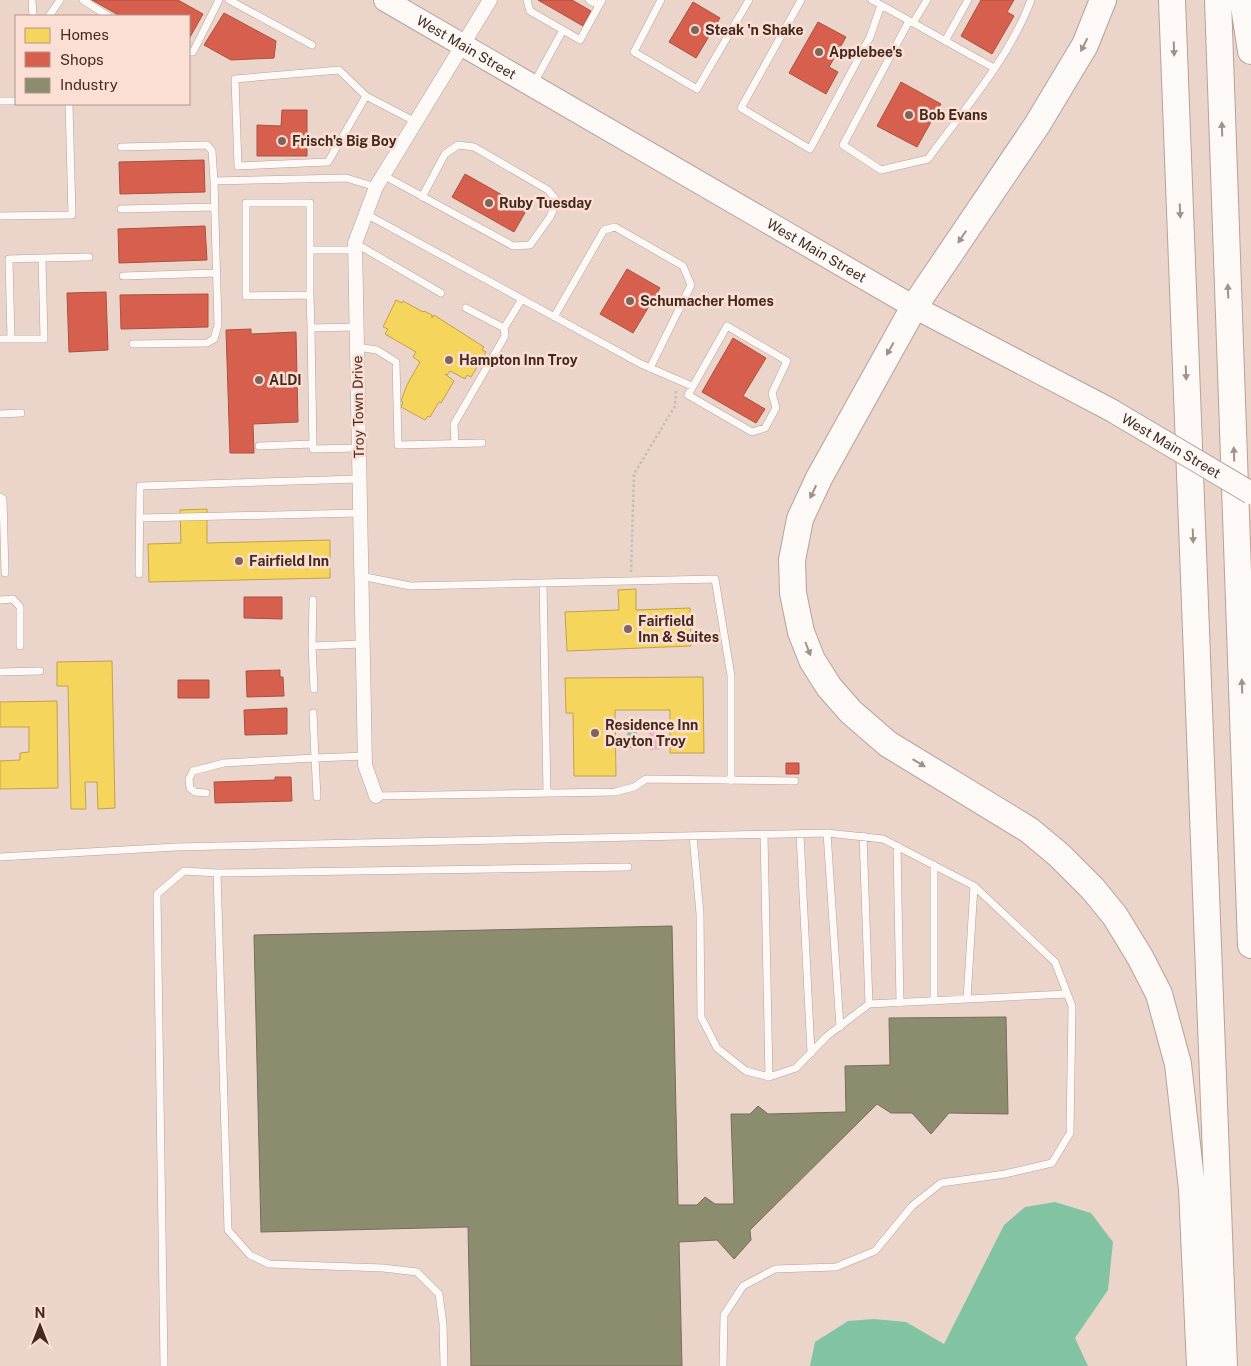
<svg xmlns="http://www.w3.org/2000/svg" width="1251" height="1366" font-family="'Public Sans',sans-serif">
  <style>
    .green { fill: #eab3ca }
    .water { fill: #82c4a2 }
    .homes { fill: #f6d55c; stroke: #c1a14a }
    .shops { fill: #d6604d; stroke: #aa503f }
    .industry { fill: #8c8c6e; stroke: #766e56 }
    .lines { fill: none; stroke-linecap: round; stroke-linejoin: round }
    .service-casing { stroke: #b7a298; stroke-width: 8 }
    .minor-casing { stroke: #b7a298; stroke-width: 15 }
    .primary-casing { stroke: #b7a298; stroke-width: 24 }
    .motorway-casing { stroke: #b7a298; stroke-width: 28 }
    .path { stroke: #c5bcb7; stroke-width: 2.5; stroke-dasharray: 2.5 2.5; stroke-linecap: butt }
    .service { stroke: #fcf9f7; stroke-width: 7 }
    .minor { stroke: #fcf9f7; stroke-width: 14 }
    .primary { stroke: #fcf9f7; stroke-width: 22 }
    .motorway { stroke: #fcf9f7; stroke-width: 26 }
    .primary-bridge-casing { stroke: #b7a298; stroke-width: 24; stroke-linecap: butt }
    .primary-bridge { stroke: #fcf9f7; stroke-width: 22 }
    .oneway { fill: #a0918b }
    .poi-dot { fill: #7e655b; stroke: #fcdfd4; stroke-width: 2 }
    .labels { text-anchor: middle; stroke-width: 5; stroke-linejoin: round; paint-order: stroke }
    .poi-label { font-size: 14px; font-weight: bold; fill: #44291f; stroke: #fcdfd4; text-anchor: start }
    .street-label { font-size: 14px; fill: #44291f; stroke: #fcdfd4 }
  </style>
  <rect width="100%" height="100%" fill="#ebd5cb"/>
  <path class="green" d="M649,726H661L662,749L650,750Z"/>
  <path class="water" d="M627,725H637V748H628Z
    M1055,1202L1091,1213L1113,1242L1108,1290L1075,1338L1088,1366H810L815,1342L848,1321L874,1319L906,1322L944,1344L1004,1225L1025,1207Z"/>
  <path class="homes" d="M396,300L402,303L403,301L423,312L424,311L432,315V318L434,315L484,347L482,350L486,352L471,377L467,375L465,379L450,371L447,375L445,374L454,381L441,403L439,402L430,417L428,416L425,420L401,407L403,402L401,401L407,385L420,362L413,357L416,352L385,334L388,329L383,327Z
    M207,509V543L330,540V578L149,582L148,544L181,543L180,510Z
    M636,589V610L690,608L691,646L567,651L565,612L619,610L618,590Z
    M112,661L115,808L98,809L97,782H85L86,809H71L68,686H57V662Z
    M703,677L704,753H670V710H615L616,776H574L573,713H566L565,678Z
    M57,701L58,788L0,789V761L20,760V753L29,752V727H0V702Z"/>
  <path class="shops" d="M92,0H178L203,14L189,39V16H120Z
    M538,0H572L591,11L583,26Z
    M981,0H1014L1007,12L1014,16L992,54L961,36Z
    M693,2L720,18L696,58L669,42Z
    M224,13L276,41L274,58L231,60L204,45Z
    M818,22L846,37L829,67L838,72L826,94L789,73Z
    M901,82L941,104L917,147L877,126Z
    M282,110H307V156H257V125L281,126Z
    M204,160L205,192L120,194L119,162Z
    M465,174L527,209L514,232L452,197Z
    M205,226L207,260L119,263L118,229Z
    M627,269L660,288L633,333L600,314Z
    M106,292L108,350L69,352L67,293Z
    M208,294V327L121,329L120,295Z
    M251,329V334L296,332L298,422L253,424L254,453H230L226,330Z
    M733,338L766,358L743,396L765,409L756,423L702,392Z
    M244,597H282V619L244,618Z
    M280,670V677H283L284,696L247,697L246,671Z
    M178,680H209V698H178Z
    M287,708V734L245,735L244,710Z
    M786,763H799V774H786Z
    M275,777H291L292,801L215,803L214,782L275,780Z"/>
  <path class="industry" d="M672,926L678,1205H697L705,1197L715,1204H734L731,1114H750L758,1106L768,1114L846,1112L845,1066L890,1065L889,1018L1006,1017L1008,1114L949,1113L931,1134L912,1113H891L877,1104L750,1230L751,1240L734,1259L717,1240L679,1242L682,1366H471L468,1227L261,1232L254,935Z"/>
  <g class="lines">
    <defs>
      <path id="service" d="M32,0L33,16
        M83,0L108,16
        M229,0L312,45
        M527,0L530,11L563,30
        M589,0L599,5
        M661,0L634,52L697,89L749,0
        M801,0L741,108L810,149L870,37L881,5
        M872,0L994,68
        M49,16L60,0
        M909,21L843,145L881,170L928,159C964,109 1009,59 1031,0
        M913,23L927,0
        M945,41L968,0
        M189,52H193L219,0
        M534,83L563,30L580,40L602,0
        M366,96L328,162L238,166L235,79L339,70L366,96L416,122
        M0,101H16
        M121,147L207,145L212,151L214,181L346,178L376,187
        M383,175L513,246L530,245L550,217L557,201L548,190L474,147L458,145L445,154L422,197
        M121,209L215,207
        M366,214L641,364L692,386
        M0,216L72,215L69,104
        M355,243L441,293
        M310,250V203H246V296L310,295L311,328L356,327
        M123,276L217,273
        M310,295V250H355
        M466,308L504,328
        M554,317L604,230L615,227L683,266L691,285L650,368
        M727,326L787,361L772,393L776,408L765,428L752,432L688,395Z
        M311,328L313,449L359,448
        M0,339H11L9,259L42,258
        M11,339H44L42,258L89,257
        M133,344L207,343L214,339L218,325L214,181
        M357,347L377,350L396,362L398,445L482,443
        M0,414L21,413
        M455,444L454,424L505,336L504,328L522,299
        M259,446L313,444
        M0,497L3,499L5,573
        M140,518L360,513
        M139,574L140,486L359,479
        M361,576L410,586L715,579L731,676V781
        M543,583L547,793
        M0,600L13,599L20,607V646
        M313,600L312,646L362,644
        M312,646L314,689
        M0,672L40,671
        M313,713L315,758L365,756
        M206,793L195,792L190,788L189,779L193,771L224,763L315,758L317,797
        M376,796L615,792L634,787L646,779L795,781
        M827,833L840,1027
        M764,834L769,1077
        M800,834L811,1053
        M693,836L700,914L701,1017L717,1048L746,1071L769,1077L796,1068L827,1036L869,1004L1067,994
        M863,836L869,1004
        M897,846L900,1003
        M0,857L176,847L827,833L883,839L974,886L1055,962L1072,1006L1070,1133L1052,1163L1005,1174L941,1183L912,1206L875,1251L836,1267L775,1269L743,1286L724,1315L723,1366
        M934,865V1001
        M967,999L974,886
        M164,1366L157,894L184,871L217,873
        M444,1366L443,1324L439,1294L417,1272L383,1268L269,1264L250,1255L228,1230L217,873L628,867"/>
      <path id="minor" d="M376,796L365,765L355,243L376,187L490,0"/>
      <g id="primary">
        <path id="s1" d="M385,0L914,307L1111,410"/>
      </g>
      <path id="motorway" d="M1103,0L1085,45L1037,125L914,307L819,478L800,519L792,560L793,593L801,632L812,660L829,687L851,712L888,744L1029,830L1059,855L1093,889L1115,916L1140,957L1159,994L1178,1064L1192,1189L1200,1366
        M1172,0L1224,1366
        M1218,0L1251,945
        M1243,0L1251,51"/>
    </defs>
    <use href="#service" class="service-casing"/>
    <use href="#minor" class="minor-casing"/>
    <use href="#primary" class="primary-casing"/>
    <use href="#motorway" class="motorway-casing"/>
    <path class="path" d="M631,572L634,474L675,406L676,389"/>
    <use href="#service" class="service"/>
    <use href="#minor" class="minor"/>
    <use href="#primary" class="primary"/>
    <use href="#motorway" class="motorway"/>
    <defs>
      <g id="primary-bridge">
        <path id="s2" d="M1111,410L1251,493"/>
      </g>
    </defs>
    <use href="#primary-bridge" class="primary-bridge-casing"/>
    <use href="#primary-bridge" class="primary-bridge"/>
  </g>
  <defs><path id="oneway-solid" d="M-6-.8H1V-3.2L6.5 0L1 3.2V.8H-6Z" transform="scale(1.25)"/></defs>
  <g class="oneway">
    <use href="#oneway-solid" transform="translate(1084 45) rotate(117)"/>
    <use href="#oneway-solid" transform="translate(1174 49) rotate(88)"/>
    <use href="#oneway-solid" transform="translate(1222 129) rotate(-92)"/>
    <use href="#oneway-solid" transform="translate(1180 211) rotate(88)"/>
    <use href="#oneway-solid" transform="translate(962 237) rotate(124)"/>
    <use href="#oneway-solid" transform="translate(1228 291) rotate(-92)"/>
    <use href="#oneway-solid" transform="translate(890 349) rotate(119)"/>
    <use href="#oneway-solid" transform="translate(1186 373) rotate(88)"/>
    <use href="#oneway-solid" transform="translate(1234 454) rotate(-92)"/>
    <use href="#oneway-solid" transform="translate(813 492) rotate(115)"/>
    <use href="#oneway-solid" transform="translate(1193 536) rotate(88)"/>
    <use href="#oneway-solid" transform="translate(808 649) rotate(69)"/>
    <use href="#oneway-solid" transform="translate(1242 686) rotate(-92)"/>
    <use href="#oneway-solid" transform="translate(919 763) rotate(31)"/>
  </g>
  <g class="poi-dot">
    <circle cx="695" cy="30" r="5"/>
    <circle cx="819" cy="52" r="5"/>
    <circle cx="909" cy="115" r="5"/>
    <circle cx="282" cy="141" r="5"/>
    <circle cx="489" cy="203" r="5"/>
    <circle cx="630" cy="301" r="5"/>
    <circle cx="449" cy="360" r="5"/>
    <circle cx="259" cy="380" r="5"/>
    <circle cx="239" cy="561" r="5"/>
    <circle cx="628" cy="629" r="5"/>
    <circle cx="595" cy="733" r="5"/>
  </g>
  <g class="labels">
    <g class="poi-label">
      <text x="705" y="35">Steak 'n Shake</text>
      <text x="829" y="57">Applebee's</text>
      <text x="919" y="120">Bob Evans</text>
      <text x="292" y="146">Frisch's Big Boy</text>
      <text x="499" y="208">Ruby Tuesday</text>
      <text x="640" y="306">Schumacher Homes</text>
      <text x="459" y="365">Hampton Inn Troy</text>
      <text x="269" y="385">ALDI</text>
      <text x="249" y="566">Fairfield Inn</text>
      <text x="638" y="626">Fairfield<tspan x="638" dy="16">Inn &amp; Suites</tspan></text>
      <text x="605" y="730">Residence Inn<tspan x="605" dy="16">Dayton Troy</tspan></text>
    </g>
    <g class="street-label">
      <text dy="5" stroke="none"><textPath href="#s1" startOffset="94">West Main Street</textPath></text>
      <text dy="5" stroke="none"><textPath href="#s1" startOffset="499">West Main Street</textPath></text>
      <text transform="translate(358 407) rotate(-91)" y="5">Troy Town Drive</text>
      <text dy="5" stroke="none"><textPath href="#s2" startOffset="70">West Main Street</textPath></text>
    </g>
  </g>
  <rect x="15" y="15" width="175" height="90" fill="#fcdfd4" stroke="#b2968c"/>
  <rect x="25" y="28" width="25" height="15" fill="#f6d55c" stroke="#b2968c"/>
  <text x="60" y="40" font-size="15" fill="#44291f">Homes</text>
  <rect x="25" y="52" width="25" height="15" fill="#d6604d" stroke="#b2968c"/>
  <text x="60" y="65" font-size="15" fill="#44291f">Shops</text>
  <rect x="25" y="78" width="25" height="15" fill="#8c8c6e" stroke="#b2968c"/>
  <text x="60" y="90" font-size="15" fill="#44291f">Industry</text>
  <g transform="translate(40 1326)" stroke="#fcdfd4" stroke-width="4" paint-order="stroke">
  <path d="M0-4L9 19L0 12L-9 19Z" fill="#44291f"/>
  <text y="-8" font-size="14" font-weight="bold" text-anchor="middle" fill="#44291f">N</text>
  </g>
</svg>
